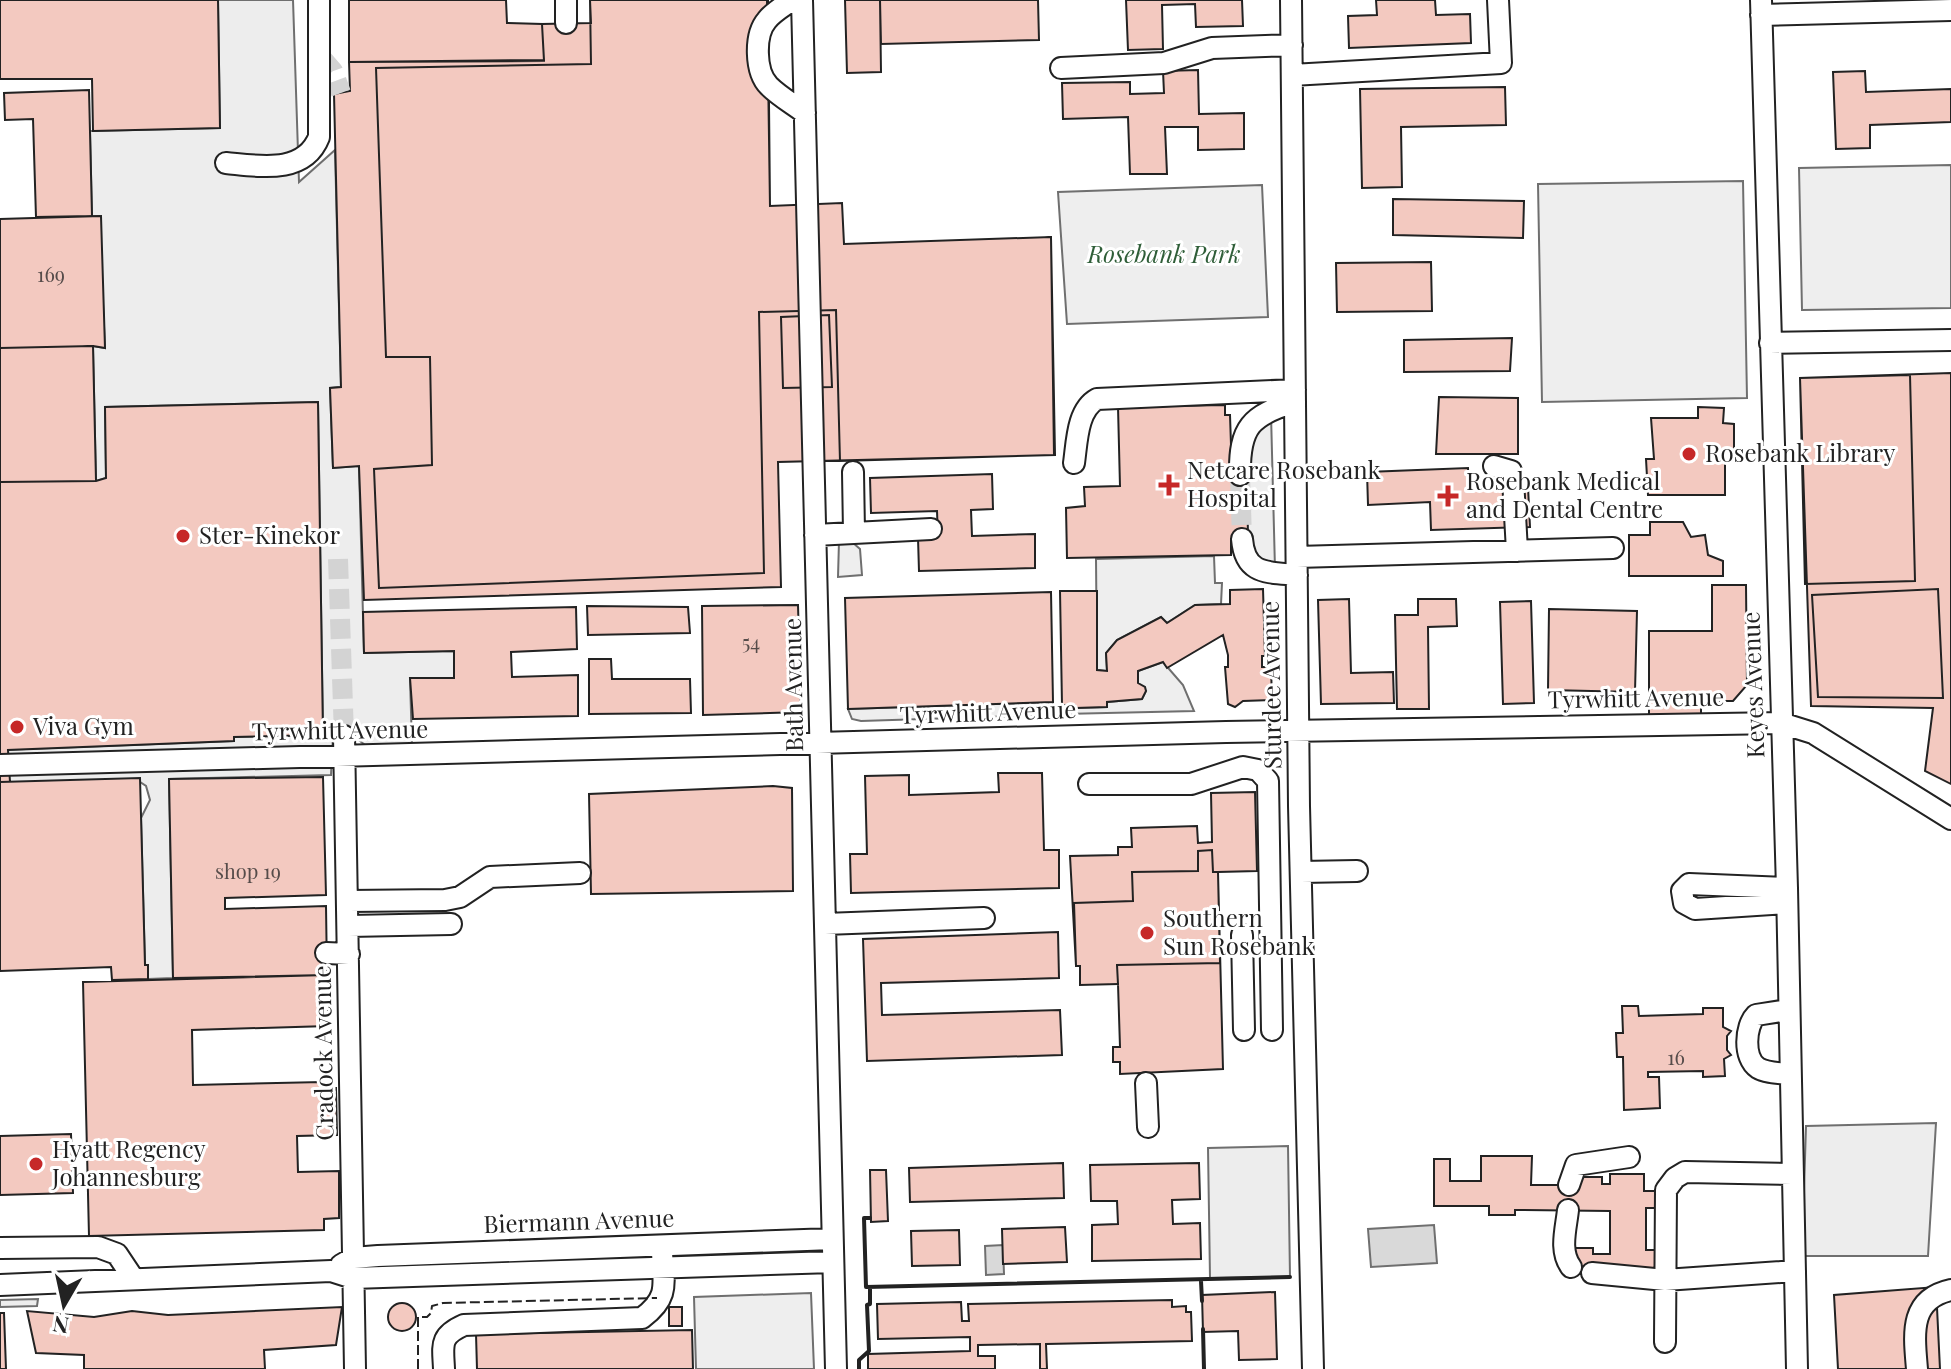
<svg xmlns="http://www.w3.org/2000/svg" width="1951" height="1369" font-family="'Playfair Display',serif">
  <style>
    .green { fill: #eee; stroke: #6f6f6f; stroke-width: 2 }
    .parking { fill: #ededed; stroke: #6f6f6f; stroke-width: 2 }
    .water { fill: #d9d9d9; stroke: #6f6f6f; stroke-width: 2 }
    .building { fill: #f3c9c0; stroke: #222; stroke-width: 2 }
    .lines { fill: none; stroke-linecap: round; stroke-linejoin: round }
    .minor-tunnel { stroke: #d3d3d3; stroke-width: 20; stroke-dasharray: 20 10; stroke-linecap: butt }
    .minor-casing { stroke: #222; stroke-width: 24 }
    .minor { stroke: #fff; stroke-width: 20 }
    .fence { stroke: #222; stroke-width: 2; stroke-dasharray: 10 4; stroke-linecap: butt }
    .wall { stroke: #222; stroke-width: 4 }
    .poi-dot { fill: #c62828; stroke: #fff; stroke-width: 3 }
    .labels { text-anchor: middle; stroke-width: 6; stroke-linejoin: round; paint-order: stroke }
    .number-label { font-size: 20px; fill: #564c4a }
    .park-label { font-size: 24px; font-style: italic; fill: #2f5e38; stroke: #fff }
    .poi-label { font-size: 24px; fill: #222; stroke: #fff; text-anchor: start }
    .street-label { font-size: 24px; fill: #222; stroke: #fff }
  </style>
  <rect width="100%" height="100%" fill="#fff"/>
  <path class="green" d="M1951,165V308L1802,310L1799,168Z
    M1743,181L1747,398L1542,402L1538,184Z
    M1262,185L1268,317L1067,324L1058,192Z
    M1271,414L1275,569L1246,561L1241,447Z
    M839,541L852,542L860,549L862,575L838,577Z
    M1214,556L1215,583H1222L1221,604L1195,605L1167,623L1161,617L1117,640L1106,653L1107,671L1097,670L1096,559Z
    M1163,662L1183,685L1194,711L1063,714L1062,705H1075L1076,708L1107,707V702L1142,699L1146,691L1138,683V671Z
    M1053,702V715L861,721L852,719L848,709Z
    M811,1293L814,1369H696L694,1297Z"/>
  <path class="parking" d="M218,0H293L299,182L335,150L341,387L330,388L333,468L359,466L364,653L454,651V678L410,679L412,745H365L355,737L333,736L331,775L169,779L173,978L148,979V966L145,965L141,818L150,800L146,786L140,782H0V750L233,741L234,737L323,735L318,402L105,407L106,478L96,481L93,346L105,348L99,216H92L90,131L220,128Z
    M1936,1123L1928,1256H1802L1806,1126Z
    M1288,1146L1290,1277L1210,1278L1208,1148Z
    M38,1299L37,1306L0,1307V1300Z"/>
  <path class="water" d="M1434,1225L1437,1263L1371,1267L1368,1229Z
    M1003,1245L1004,1274L986,1275L985,1246Z"/>
  <path class="building" d="M0,0H218L220,128L93,131L92,79H0Z
    M349,0H506L507,23L542,24L544,61L349,62Z
    M590,0H768L770,206L842,203L844,244L1051,237L1055,455L778,462L781,587L364,600L359,466L333,468L330,388L341,387L334,94L350,91L349,62L544,60L542,24L591,23Z
    M590,0H767L770,206L842,203L844,244L1051,237L1054,455L840,461L836,310L759,312L764,573L379,588L374,469L432,465L430,357H386L376,68L591,64Z
    M845,0H880L881,72L847,73Z
    M880,0H1038L1039,40L881,44Z
    M1126,0H1242L1243,26L1196,27L1195,4L1162,5L1163,49L1128,50Z
    M1376,0H1435L1436,15L1470,14L1471,43L1349,48L1348,16L1377,15Z
    M1198,70L1199,114L1244,113V149L1198,150V127H1165L1167,174H1130L1128,117L1063,119L1062,83L1130,82V94L1164,93L1163,71Z
    M1865,71L1866,92L1951,89V122L1870,125V148L1836,149L1833,72Z
    M1505,87L1506,125L1401,127L1402,187L1362,188L1360,89Z
    M89,90L92,216L36,217L33,119L5,120L4,93Z
    M1393,199L1524,201L1523,238L1393,235Z
    M101,216L105,348L93,346L0,348V219Z
    M1431,262L1432,311L1337,312L1336,263Z
    M829,315L832,387L783,388L781,317Z
    M1512,338L1510,371L1404,372V340Z
    M93,346L96,481L0,482V348Z
    M1951,373V784L1925,771L1933,708L1811,706L1800,378Z
    M1910,375L1915,581L1805,584L1800,378Z
    M1439,397L1518,398V454H1436Z
    M318,402L323,735L234,737V741L8,750L10,782H0V482L96,481L106,478L105,407Z
    M1225,405V415H1230L1232,475H1247L1248,538L1231,539V555L1067,558L1066,508L1085,506L1084,487L1120,486L1118,407Z
    M1698,407L1724,408L1723,423L1734,424V450H1725V495H1648L1646,459H1654L1651,418H1698Z
    M1468,468L1469,490L1528,487L1530,527L1431,530L1430,502L1368,505L1367,472Z
    M992,474L993,509L971,510L972,536L1035,534V568L919,571L918,538L938,537L937,511L871,513L870,478Z
    M1650,522H1683L1691,537L1705,535L1708,555L1723,561V576H1629V535H1650Z
    M1712,585H1746L1747,685L1733,701H1701V714L1649,715V631H1712Z
    M1263,589L1265,656H1262V667H1271L1272,700L1243,701L1235,707L1228,704L1225,667H1228V655L1223,635L1167,668L1163,662L1138,671V683L1145,687L1146,691L1142,699L1107,702V707L1075,708V705H1062L1060,591H1097V670L1107,671L1106,653L1117,640L1161,617L1167,623L1195,605L1230,604V590Z
    M1938,589L1943,698L1818,697L1812,595Z
    M1051,592L1053,702L848,709L845,598Z
    M1349,599L1351,673L1393,672L1394,703L1321,704L1318,600Z
    M1418,599H1456L1457,626L1428,627L1429,709H1397L1395,615H1418Z
    M1531,601L1534,703L1503,704L1500,602Z
    M798,605L801,712L703,715L702,606Z
    M587,606L688,607L690,633L588,635Z
    M576,607L577,649L511,652L512,677L578,675V716L413,719L410,678H454V651L364,653L363,612Z
    M1549,609L1637,611L1635,692L1548,690Z
    M589,659H611L612,679H690L691,713L589,714Z
    M998,773H1042L1044,850H1059V888L851,893L850,854H867L865,776L909,775V795L999,792Z
    M323,777L326,895L225,898V909L326,906L327,975L173,978L169,779Z
    M140,778L145,965H148V979L112,980L111,967L0,971V782Z
    M773,786L792,788L793,891L591,894L589,794Z
    M1255,792L1257,871L1218,872L1223,1069L1120,1074V1062H1113V1047H1120L1118,984L1080,985V966H1076L1070,856L1118,855V847H1132L1131,828L1197,826L1198,843L1212,842L1211,793Z
    M1212,850L1213,872H1218L1220,963L1117,965L1118,984L1080,985V966H1076L1074,903L1133,901L1132,872L1198,871V851Z
    M1058,932L1059,978L881,983L882,1015L1060,1010L1062,1055L867,1061L863,939Z
    M327,975L328,1026L192,1030L193,1085L322,1082V1088H336L337,1135L297,1136L298,1172L339,1171V1218L324,1219V1230L89,1236L83,982Z
    M1622,1006H1638L1639,1016L1703,1014V1008H1723V1027L1731,1031L1727,1036V1050L1731,1055L1724,1059L1725,1076L1703,1077V1071L1648,1072V1077H1659L1660,1108L1624,1110L1623,1057H1617L1616,1033H1623Z
    M71,1134L73,1193L0,1195V1136Z
    M1481,1156H1532L1531,1185H1569L1572,1177H1602V1184H1610V1174H1644V1191H1659V1208H1646V1250H1661V1273H1570V1248H1593V1254H1610V1211L1515,1210V1215H1489V1206H1434V1159H1450V1181H1481Z
    M1063,1163L1064,1198L910,1202L909,1168Z
    M1199,1163L1200,1199L1172,1200L1173,1224L1200,1223L1201,1259L1092,1261V1225L1118,1224L1117,1201H1091L1090,1165Z
    M870,1170H886L888,1221L871,1222Z
    M1065,1227L1067,1262L1003,1264L1002,1229Z
    M959,1230L960,1265L912,1266L911,1231Z
    M1936,1287L1940,1369H1838L1834,1295Z
    M1275,1292L1277,1359L1239,1360L1238,1331L1203,1332L1202,1295Z
    M1172,1300V1307L1186,1306V1312H1191L1192,1341L1046,1344L1047,1369H1040V1344L978,1345V1356H995V1369H868V1354L970,1351V1337L878,1339L877,1304L961,1302L962,1321H969L968,1304Z
    M388 1317a14 14 0 1 1 28 0a14 14 0 1 1-28 0Z
    M342,1307L336,1345L264,1350L265,1369H84V1355L36,1353L27,1311L94,1317L132,1311L168,1315Z
    M669,1307H682V1326H669Z
    M0,1313H4L6,1369H0Z
    M692,1330L693,1369H477L476,1334Z"/>
  <g class="lines">
    <path class="minor-tunnel" d="M320,56L333,71L341,93
      M1240,475L1242,539
      M338,559L344,736"/>
    <defs>
      <path id="minor" d="M566,0V23
        M792,0C784,6 773,12 767,20C754,35 755,72 769,86C779,96 793,104 805,113
        M802,0L836,1369
        M1291,0L1299,806L1313,1369
        M1761,0L1787,888L1797,1369
        M1761,15L1951,10
        M1061,68L1164,63L1212,48L1292,45
        M1292,75L1501,63L1498,0
        M226,163C259,166 304,175 319,137V0
        M1770,343L1951,340
        M1074,463C1077,442 1077,410 1097,399L1295,390
        M1494,466L1511,471L1513,479L1517,551
        M853,472L854,532
        M1240,475C1239,427 1251,415 1295,402
        M815,535L931,529
        M1242,539C1245,575 1267,572 1297,575
        M1297,557L1613,548
        M344,736L355,1369
        M0,765L1226,732L1781,723L1813,733L1951,819
        M1089,784H1191L1243,767L1258,770L1268,781L1272,1030
        M1301,872L1357,871
        M1787,888L1689,884L1682,891L1684,903L1695,909L1787,903
        M349,901L445,900L460,897L490,877L580,873
        M825,924L984,918
        M349,926L451,924
        M1242,935L1244,1030
        M326,953L349,954
        M1788,1010L1756,1015C1745,1026 1743,1058 1758,1068C1766,1073 1780,1073 1789,1074
        M1146,1083L1148,1127
        M1569,1185L1576,1165L1629,1157
        M1568,1210C1566,1229 1559,1251 1571,1267
        M0,1248L98,1247L117,1254L133,1278
        M341,1265L353,1258L378,1256L832,1239
        M1592,1273L1665,1280L1795,1271
        M0,1285L331,1271L353,1278L833,1262
        M1665,1342L1666,1190L1675,1178L1685,1172L1792,1174
        M444,1369C443,1345 439,1336 464,1325L642,1318C669,1298 664,1285 662,1253
        M1917,1369C1914,1334 1909,1299 1951,1290"/>
    </defs>
    <use href="#minor" class="minor-casing"/>
    <use href="#minor" class="minor"/>
    <path class="fence" d="M418,1369V1317H427L431,1313L432,1306L443,1303L657,1298"/>
    <path class="wall" d="M870,1218H864L866,1287L1290,1277
      M1201,1281L1202,1301
      M1203,1329L1204,1369
      M859,1369V1360L869,1351L867,1305L870,1304V1289"/>
  </g>
  <g class="poi-dot">
    <circle cx="1689" cy="454" r="8"/>
    <path d="M1165 473h8v8h8v8h-8v8h-8v-8h-8v-8h8z"/>
    <path d="M1444 484h8v8h8v8h-8v8h-8v-8h-8v-8h8z"/>
    <circle cx="183" cy="536" r="8"/>
    <circle cx="17" cy="727" r="8"/>
    <circle cx="1147" cy="933" r="8"/>
    <circle cx="36" cy="1164" r="8"/>
  </g>
  <g class="labels">
    <g class="number-label">
      <text x="51" y="282">169</text>
      <text x="751" y="650">54</text>
      <text x="248" y="879">shop 19</text>
      <text x="1676" y="1065">16</text>
    </g>
    <g class="park-label">
      <text x="1164" y="263">Rosebank Park</text>
    </g>
    <g class="poi-label">
      <text x="1705" y="462">Rosebank Library</text>
      <text x="1187" y="479">Netcare Rosebank<tspan x="1187" dy="28">Hospital</tspan></text>
      <text x="1466" y="490">Rosebank Medical<tspan x="1466" dy="28">and Dental Centre</tspan></text>
      <text x="199" y="544">Ster-Kinekor</text>
      <text x="33" y="735">Viva Gym</text>
      <text x="1163" y="927">Southern<tspan x="1163" dy="28">Sun Rosebank</tspan></text>
      <text x="52" y="1158">Hyatt Regency<tspan x="52" dy="28">Johannesburg</tspan></text>
    </g>
    <g class="street-label">
      <text transform="translate(794 685) rotate(-91)" y="8">Bath Avenue</text>
      <text transform="translate(1272 685) rotate(-91)" y="8">Sturdee Avenue</text>
      <text transform="translate(1754 685) rotate(-92)" y="8">Keyes Avenue</text>
      <text transform="translate(1636 699) rotate(-1)" y="8">Tyrwhitt Avenue</text>
      <text transform="translate(988 713) rotate(-2)" y="8">Tyrwhitt Avenue</text>
      <text transform="translate(340 731) rotate(-1)" y="8">Tyrwhitt Avenue</text>
      <text transform="translate(324 1053) rotate(-91)" y="8">Cradock Avenue</text>
      <text transform="translate(579 1222) rotate(-2)" y="8">Biermann Avenue</text>
    </g>
  </g>
  <g transform="translate(64 1305) rotate(189)" stroke="#ffffff" stroke-width="6" paint-order="stroke">
  <path d="M0-6L14 30L0 20L-14 30Z" fill="#222222"/>
  <text y="-12" font-size="22" font-weight="bold" text-anchor="middle" fill="#222222">N</text>
  </g>
</svg>
